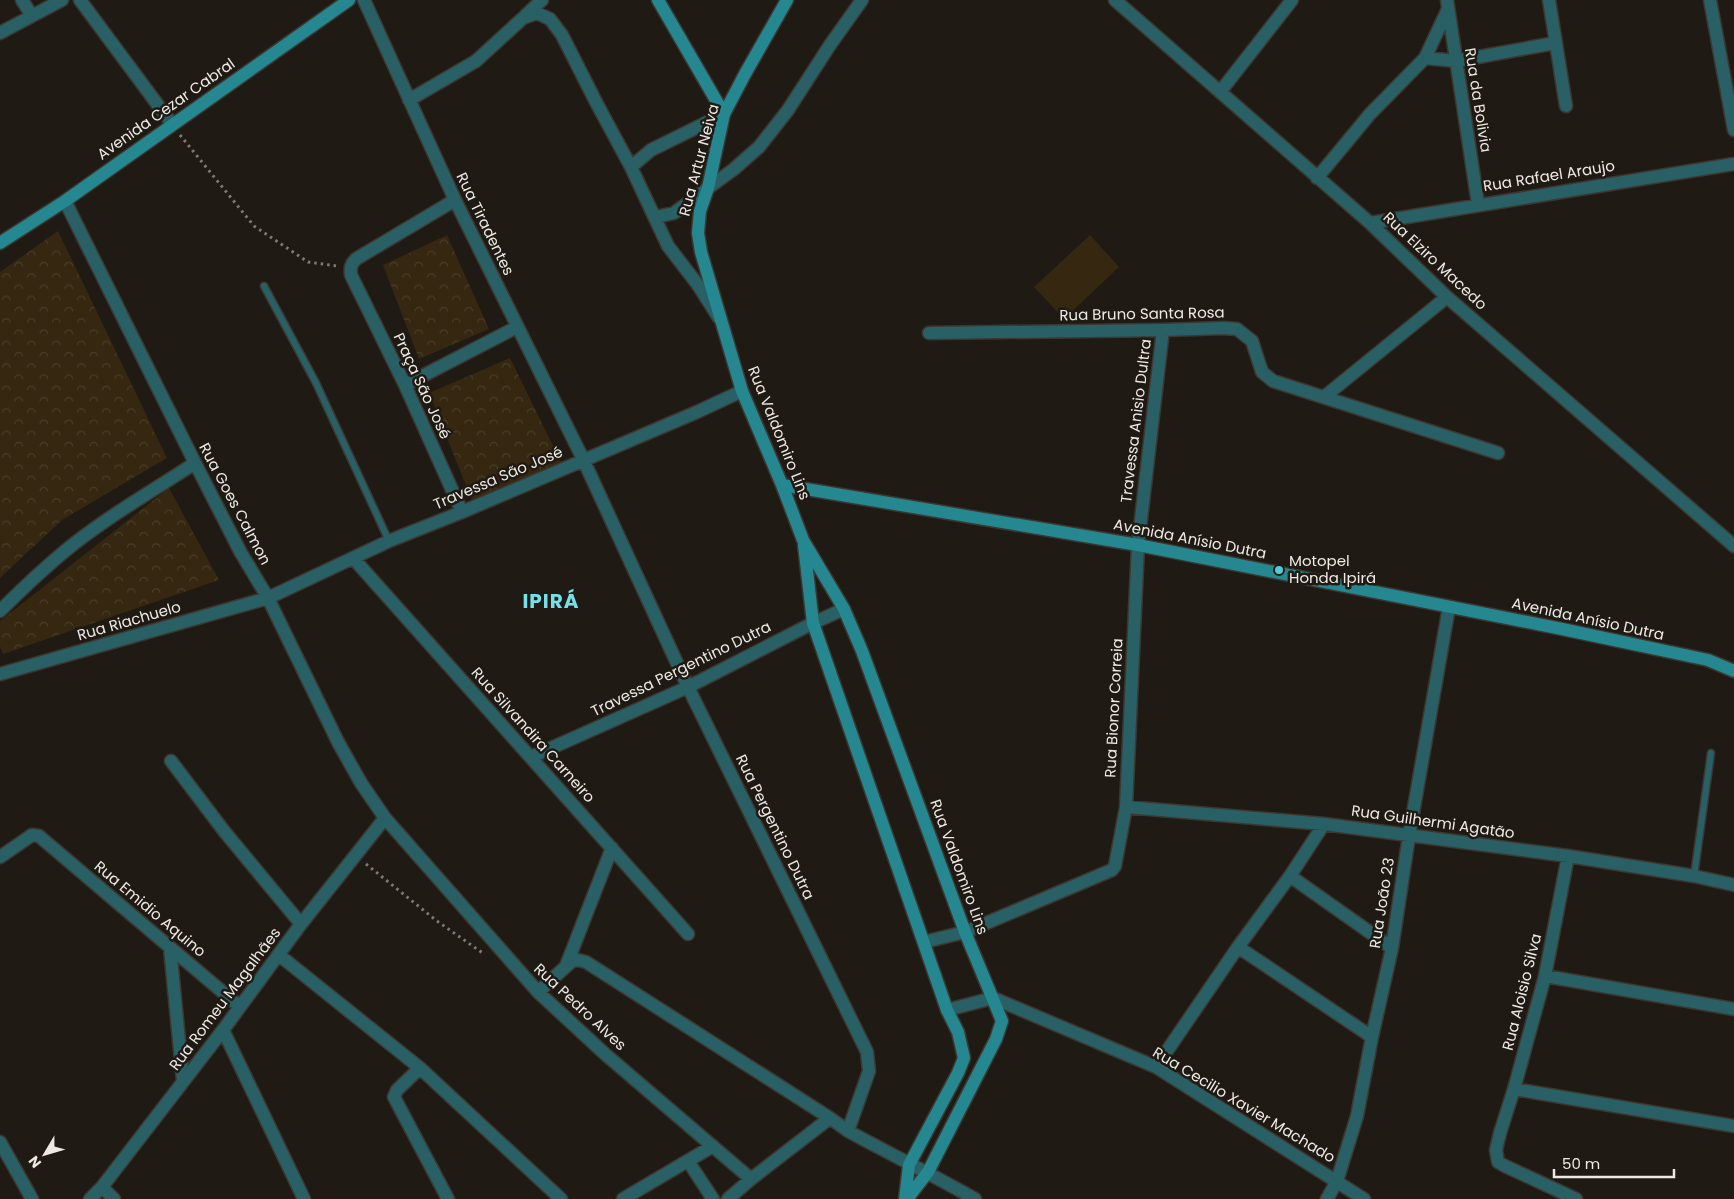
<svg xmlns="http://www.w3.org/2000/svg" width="1734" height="1199" font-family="Poppins,sans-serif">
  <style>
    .park { fill: url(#park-crowns) }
    .garden { fill: #362711 }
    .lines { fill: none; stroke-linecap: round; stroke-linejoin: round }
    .lane-casing { stroke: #3c3730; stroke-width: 9 }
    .street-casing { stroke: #3c3730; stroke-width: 15 }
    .secondary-casing { stroke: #3c3730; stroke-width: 15 }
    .path { stroke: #7f7a74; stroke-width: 3; stroke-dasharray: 2.5 4; stroke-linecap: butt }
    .lane { stroke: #296065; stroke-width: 6 }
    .street { stroke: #296065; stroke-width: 12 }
    .secondary { stroke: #258790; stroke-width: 12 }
    .poi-dot { fill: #52cbd7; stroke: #1f1a13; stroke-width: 2 }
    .labels { text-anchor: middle; stroke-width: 5; stroke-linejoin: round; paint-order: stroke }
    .street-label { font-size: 15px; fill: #ede9e4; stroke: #1f1a13 }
    .poi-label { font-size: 15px; fill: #ede9e4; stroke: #1f1a13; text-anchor: start }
    .district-label { font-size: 20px; font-weight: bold; letter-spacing: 1px; fill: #75e0ea; stroke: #1f1a13 }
  </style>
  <defs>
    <pattern id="park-crowns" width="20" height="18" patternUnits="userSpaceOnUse" patternTransform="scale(1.25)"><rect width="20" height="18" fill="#362711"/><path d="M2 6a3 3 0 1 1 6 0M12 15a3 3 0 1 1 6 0" fill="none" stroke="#4a3c28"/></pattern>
  </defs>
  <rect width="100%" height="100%" fill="#1f1a13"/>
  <path class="park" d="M58,231L167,458L62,520L0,578V272Z
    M447,235L489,329L419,359L383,265Z
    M510,358L561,462L473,503L429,393Z
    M169,488L219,580L3,654L0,646V621Z"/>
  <path class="garden" d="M1090,235L1119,267L1064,319L1034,287Z"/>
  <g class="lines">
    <defs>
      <path id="lane" d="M264,286L316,383L389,541
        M1694,876L1711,753"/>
      <path id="street" d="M22,0L32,16
        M80,0L172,124
        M364,0L455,200L583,459L688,687L867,1052L869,1071L848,1131C890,1154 933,1175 975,1199
        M1115,0L1370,223L1447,297L1734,546
        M1447,0L1478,204
        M1549,0L1566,106
        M1710,0L1734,130
        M525,16L542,0
        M0,33L62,0
        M1425,58L1456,61L1555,43
        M1220,92L1292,0
        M409,100L476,61L523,18L537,13L550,19L562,35L597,104L631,167L668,246L698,285L719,318
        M631,167L651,150L724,114
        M1317,178L1370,114L1425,58L1448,9
        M455,200L356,259C351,264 350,267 351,275L405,385L462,512
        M65,201L195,463L241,553L268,598L338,742L361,783L385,818L538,992L605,1054L751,1179
        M656,217L674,213L734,169L759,147L788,110L830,45L862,0
        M1370,223L1734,164
        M929,333L1163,330L1224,328L1237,329L1252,341L1262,372L1273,381L1498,453
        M405,385L517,327
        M1324,397L1447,297
        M353,558L688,934
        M0,611C21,590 42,570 65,551C105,518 151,492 195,463
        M0,674L268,598L389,541L462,512L697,412L742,391
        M531,757L688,687L813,623L844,609
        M171,761L224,831L301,924
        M1126,807L1324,824L1568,856L1694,876L1734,885
        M1568,856L1545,976L1514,1089L1500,1133L1496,1150L1498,1162L1505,1166L1576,1199
        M0,857L32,835L39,836L239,1006
        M1290,876L1392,948
        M924,942L965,932L1112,870L1115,866L1126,807L1138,545L1163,330
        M1238,947L1372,1037
        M170,948L183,1081
        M279,955L420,1068L561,1199
        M566,966L612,848
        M1545,976L1734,1009
        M538,992L572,961L578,960L586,962L830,1118
        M947,1010L993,998L1156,1067L1364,1199
        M223,1030L304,1199
        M1156,1067L1238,947L1290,876L1324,824
        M420,1068L397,1090L394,1097L448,1199
        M1514,1089L1734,1126
        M0,1142L32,1199
        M688,1161L713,1199
        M102,1187L114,1199
        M90,1199L102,1187L223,1030L301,924L385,818
        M623,1199L713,1146
        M728,1199L751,1179L830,1118L848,1131
        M1327,1199L1337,1181L1357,1116L1372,1037L1392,948L1409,836L1449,607"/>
      <path id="secondary" d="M658,0L724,114
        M787,0L745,74L724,114L708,188L700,211L698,233L701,252L742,391L782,485L803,540L844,609L862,651L965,932L1002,1021L996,1039L928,1172L907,1199
        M0,243L65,201L349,0
        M782,485L1138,545L1562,629L1708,660L1734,671
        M804,545L813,623L947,1010L958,1032L964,1058L958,1073L909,1165L905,1199"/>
    </defs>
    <use href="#lane" class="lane-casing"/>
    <use href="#street" class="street-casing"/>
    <use href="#secondary" class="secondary-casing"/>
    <path class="path" d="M180,135L254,226L308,262L337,266
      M366,864L437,921L484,954"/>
    <use href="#lane" class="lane"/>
    <use href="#street" class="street"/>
    <use href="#secondary" class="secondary"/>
  </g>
  <circle class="poi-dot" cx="1279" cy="570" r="5"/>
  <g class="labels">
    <g class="street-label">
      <text transform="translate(1478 100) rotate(81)" y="5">Rua da Bolivia</text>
      <text transform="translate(166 109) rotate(-35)" y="5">Avenida Cezar Cabral</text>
      <text transform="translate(699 160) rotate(-75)" y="5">Rua Artur Neiva</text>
      <text transform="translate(1549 176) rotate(-9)" y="5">Rua Rafael Araujo</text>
      <text transform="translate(485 224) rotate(64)" y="5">Rua Tiradentes</text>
      <text transform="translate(1435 261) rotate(43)" y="5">Rua Elziro Macedo</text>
      <text transform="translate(1142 314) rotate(-1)" y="5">Rua Bruno Santa Rosa</text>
      <text transform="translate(422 386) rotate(65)" y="5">Praça São José</text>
      <text transform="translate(1136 421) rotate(-83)" y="5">Travessa Anisio Dultra</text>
      <text transform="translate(779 433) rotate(68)" y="5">Rua Valdomiro Lins</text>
      <text transform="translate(498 478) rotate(-23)" y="5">Travessa São José</text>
      <text transform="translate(235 504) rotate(62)" y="5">Rua Goes Calmon</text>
      <text transform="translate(1190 539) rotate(11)" y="5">Avenida Anísio Dutra</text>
      <text transform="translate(1588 619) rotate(12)" y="5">Avenida Anísio Dutra</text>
      <text transform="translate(129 621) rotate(-16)" y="5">Rua Riachuelo</text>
      <text transform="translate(681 669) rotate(-26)" y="5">Travessa Pergentino Dutra</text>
      <text transform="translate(1114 708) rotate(-87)" y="5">Rua Bionor Correia</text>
      <text transform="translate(533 735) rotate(48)" y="5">Rua Silvandira Carneiro</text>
      <text transform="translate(1433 822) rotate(8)" y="5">Rua Guilhermi Agatão</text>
      <text transform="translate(775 827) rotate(64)" y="5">Rua Pergentino Dutra</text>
      <text transform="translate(959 867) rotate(70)" y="5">Rua Valdomiro Lins</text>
      <text transform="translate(1382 903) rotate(-81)" y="5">Rua João 23</text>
      <text transform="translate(150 909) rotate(40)" y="5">Rua Emidio Aquino</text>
      <text transform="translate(1522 992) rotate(-76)" y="5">Rua Aloisio Silva</text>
      <text transform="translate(225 999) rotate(-53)" y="5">Rua Romeu Magalhães</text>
      <text transform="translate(580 1007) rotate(43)" y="5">Rua Pedro Alves</text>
      <text transform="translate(1244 1105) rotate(31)" y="5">Rua Cecilio Xavier Machado</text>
    </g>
    <g class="poi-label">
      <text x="1289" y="566">Motopel<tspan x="1289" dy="17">Honda Ipirá</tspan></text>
    </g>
    <g class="district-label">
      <text x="551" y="608">IPIRÁ</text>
    </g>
  </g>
  <g transform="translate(45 1154) rotate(232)" stroke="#1f1a13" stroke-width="4" paint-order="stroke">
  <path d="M0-4L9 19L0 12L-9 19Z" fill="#ede9e4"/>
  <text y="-8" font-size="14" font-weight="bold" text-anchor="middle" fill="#ede9e4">N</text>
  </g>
  <path d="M1554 1169v8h120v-8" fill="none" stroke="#ede9e4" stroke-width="2.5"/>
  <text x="1562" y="1169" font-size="15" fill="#ede9e4" stroke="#1f1a13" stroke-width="4" paint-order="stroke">50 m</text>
</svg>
